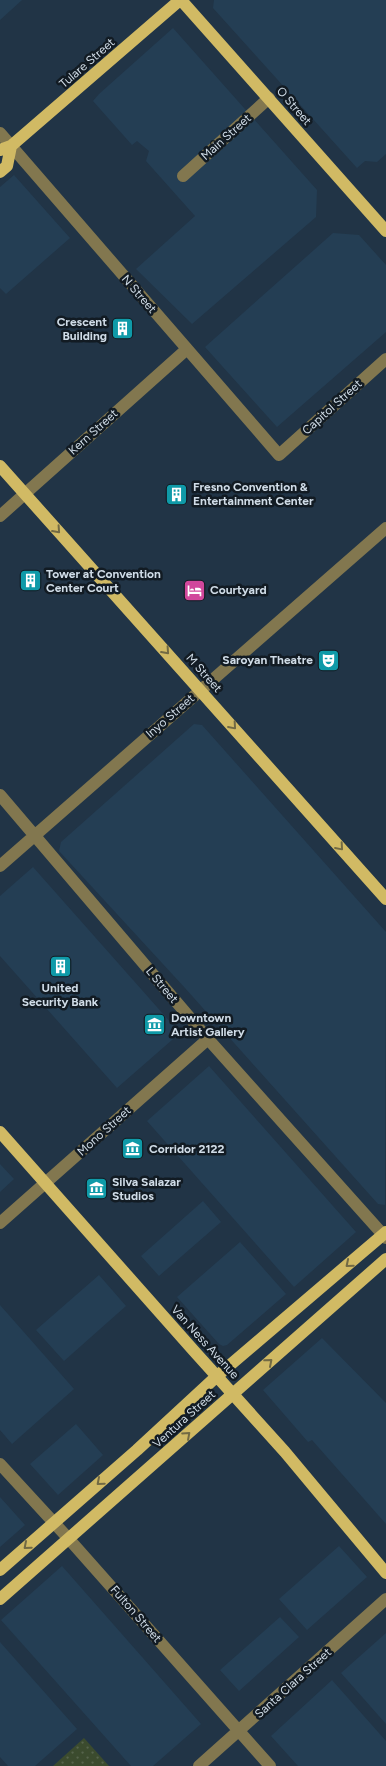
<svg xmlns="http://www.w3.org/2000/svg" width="386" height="1766" font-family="Figtree,sans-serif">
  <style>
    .built { fill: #243e54 }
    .green { fill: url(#green-dots) }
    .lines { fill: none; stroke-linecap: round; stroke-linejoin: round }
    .minor { stroke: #82774f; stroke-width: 12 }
    .major { stroke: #d1ba64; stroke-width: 12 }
    .oneway { stroke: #726a44 }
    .labels { text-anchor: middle; stroke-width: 5; stroke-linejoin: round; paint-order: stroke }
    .street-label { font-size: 12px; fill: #d0dce7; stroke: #121b23 }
    .poi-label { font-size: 12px; font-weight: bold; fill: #d0dce7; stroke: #121b23; text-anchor: start }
  </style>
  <defs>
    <pattern id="green-dots" width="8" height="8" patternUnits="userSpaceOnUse" patternTransform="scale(1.25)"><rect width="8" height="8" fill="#3b4b2e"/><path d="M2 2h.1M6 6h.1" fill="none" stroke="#56644c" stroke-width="1.8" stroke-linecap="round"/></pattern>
  </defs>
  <rect width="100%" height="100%" fill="#213446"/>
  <path class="built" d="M0,0H22L0,20Z
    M214,0H386V154L377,162L365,161L357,168L213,8Z
    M173,28L317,190L316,217L192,324L136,269L195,216L146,161L149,151L137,141L132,145L93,101L99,94Z
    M14,175L70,238L6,294L0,288V187Z
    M333,233L359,235L386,265V332L277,427L205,347Z
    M194,724L202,725L386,932L385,1205L378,1204L185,988L59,851L61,842Z
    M33,867L180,1033L117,1088L0,956V896Z
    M209,1066L356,1232L294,1287L147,1121Z
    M0,1164L14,1179L0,1192Z
    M203,1201L221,1222L159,1276L141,1256Z
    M240,1242L286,1294L227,1345L223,1346L219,1344L177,1297Z
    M99,1275L126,1306L64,1361L36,1330Z
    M0,1305L74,1389L12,1444L0,1430Z
    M322,1338L386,1403V1524L312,1440L308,1442L263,1390Z
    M76,1424L103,1455L58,1495L30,1464Z
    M0,1497L25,1525L0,1547Z
    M339,1546L367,1577L307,1630L279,1599Z
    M62,1566L201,1724L153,1766H131L1,1620Z
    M280,1617L299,1637L239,1691L220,1670Z
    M386,1633V1724L341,1673Z
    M0,1642L77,1729L35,1766H8L0,1757Z
    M332,1680L386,1741V1766H298L271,1736Z"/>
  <path class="green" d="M84,1738L109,1766H53Z"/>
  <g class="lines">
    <path class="minor" d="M0,133L279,455L386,359
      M183,176L269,98
      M0,516L187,349
      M0,795L208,1039L386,1238
      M0,866L386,528
      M0,1223L208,1039
      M0,1464L68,1538L270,1766
      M199,1766L386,1599"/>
    <path class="major" d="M181,0L386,231
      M0,150L11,146L180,0
      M0,172L7,166L11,146
      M0,466L386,899
      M0,1132L194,1351L285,1452L386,1573
      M0,1570L137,1450L216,1377L386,1232
      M0,1599L386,1259"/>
  </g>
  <defs><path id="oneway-chevron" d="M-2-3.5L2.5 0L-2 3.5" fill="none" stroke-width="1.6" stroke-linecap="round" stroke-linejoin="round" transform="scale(1.25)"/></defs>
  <g class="oneway">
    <use href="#oneway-chevron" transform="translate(57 530) rotate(48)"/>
    <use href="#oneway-chevron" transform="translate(166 651) rotate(48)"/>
    <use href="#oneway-chevron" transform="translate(233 726) rotate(49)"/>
    <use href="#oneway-chevron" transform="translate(340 847) rotate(49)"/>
    <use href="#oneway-chevron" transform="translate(349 1264) rotate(140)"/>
    <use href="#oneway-chevron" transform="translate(269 1362) rotate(-41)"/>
    <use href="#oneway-chevron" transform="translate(187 1435) rotate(-42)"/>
    <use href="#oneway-chevron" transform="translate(100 1482) rotate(139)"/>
    <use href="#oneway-chevron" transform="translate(27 1546) rotate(139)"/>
  </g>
  <defs>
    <symbol id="building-square" viewBox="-11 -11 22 22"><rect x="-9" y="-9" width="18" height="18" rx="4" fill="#0f9aa8" stroke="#121b23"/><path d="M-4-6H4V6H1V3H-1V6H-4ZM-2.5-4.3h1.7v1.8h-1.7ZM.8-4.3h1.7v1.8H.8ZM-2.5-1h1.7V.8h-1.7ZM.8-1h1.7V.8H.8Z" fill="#fff"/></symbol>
    <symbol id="hotel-square" viewBox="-11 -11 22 22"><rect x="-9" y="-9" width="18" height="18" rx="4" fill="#d1479c" stroke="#121b23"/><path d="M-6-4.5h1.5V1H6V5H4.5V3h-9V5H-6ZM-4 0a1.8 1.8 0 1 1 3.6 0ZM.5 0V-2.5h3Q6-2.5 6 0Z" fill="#fff"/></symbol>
    <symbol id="theatre-square" viewBox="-11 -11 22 22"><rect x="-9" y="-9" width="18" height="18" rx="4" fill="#0f9aa8" stroke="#121b23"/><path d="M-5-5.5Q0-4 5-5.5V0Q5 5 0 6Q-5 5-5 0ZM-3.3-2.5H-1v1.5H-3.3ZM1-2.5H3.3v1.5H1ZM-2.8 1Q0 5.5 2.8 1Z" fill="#fff"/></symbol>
    <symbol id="museum-square" viewBox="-11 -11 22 22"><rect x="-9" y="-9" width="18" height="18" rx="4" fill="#0f9aa8" stroke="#121b23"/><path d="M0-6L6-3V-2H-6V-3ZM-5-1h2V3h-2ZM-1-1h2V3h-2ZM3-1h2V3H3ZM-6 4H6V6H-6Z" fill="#fff"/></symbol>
  </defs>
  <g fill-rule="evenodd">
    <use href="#building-square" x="110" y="316" width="25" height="25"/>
    <use href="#building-square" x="164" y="482" width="25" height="25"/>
    <use href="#building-square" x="18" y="568" width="25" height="25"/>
    <use href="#hotel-square" x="182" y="578" width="25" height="25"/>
    <use href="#theatre-square" x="316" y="648" width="25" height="25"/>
    <use href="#building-square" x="48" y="954" width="25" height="25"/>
    <use href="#museum-square" x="142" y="1012" width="25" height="25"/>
    <use href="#museum-square" x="120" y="1136" width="25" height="25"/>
    <use href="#museum-square" x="84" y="1176" width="25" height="25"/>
  </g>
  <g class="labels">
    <g class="street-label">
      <text transform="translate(87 63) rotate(-41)" y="4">Tulare Street</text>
      <text transform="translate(294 106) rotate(49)" y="4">O Street</text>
      <text transform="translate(226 137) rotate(-42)" y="4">Main Street</text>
      <text transform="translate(139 294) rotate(49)" y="4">N Street</text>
      <text transform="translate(332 407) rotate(-42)" y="4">Capitol Street</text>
      <text transform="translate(93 432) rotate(-42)" y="4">Kern Street</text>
      <text transform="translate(204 673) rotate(48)" y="4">M Street</text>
      <text transform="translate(170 716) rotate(-41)" y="4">Inyo Street</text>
      <text transform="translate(162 985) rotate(50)" y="4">L Street</text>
      <text transform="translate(104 1131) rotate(-42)" y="4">Mono Street</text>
      <text transform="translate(205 1342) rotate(48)" y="4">Van Ness Avenue</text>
      <text transform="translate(184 1419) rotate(-42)" y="4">Ventura Street</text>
      <text transform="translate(136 1614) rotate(49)" y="4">Fulton Street</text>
      <text transform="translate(293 1683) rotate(-42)" y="4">Santa Clara Street</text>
    </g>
    <g class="poi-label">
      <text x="107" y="326" text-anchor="end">Crescent<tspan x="107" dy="14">Building</tspan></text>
      <text x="193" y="491">Fresno Convention &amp;<tspan x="193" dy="14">Entertainment Center</tspan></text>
      <text x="46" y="578">Tower at Convention<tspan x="46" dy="14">Center Court</tspan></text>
      <text x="210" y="594">Courtyard</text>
      <text x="313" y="664" text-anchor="end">Saroyan Theatre</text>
      <text x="60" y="992" text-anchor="middle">United<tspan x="60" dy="14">Security Bank</tspan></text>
      <text x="171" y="1022">Downtown<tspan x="171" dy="14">Artist Gallery</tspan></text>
      <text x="149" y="1153">Corridor 2122</text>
      <text x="112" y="1186">Silva Salazar<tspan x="112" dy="14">Studios</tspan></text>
    </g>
  </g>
</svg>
